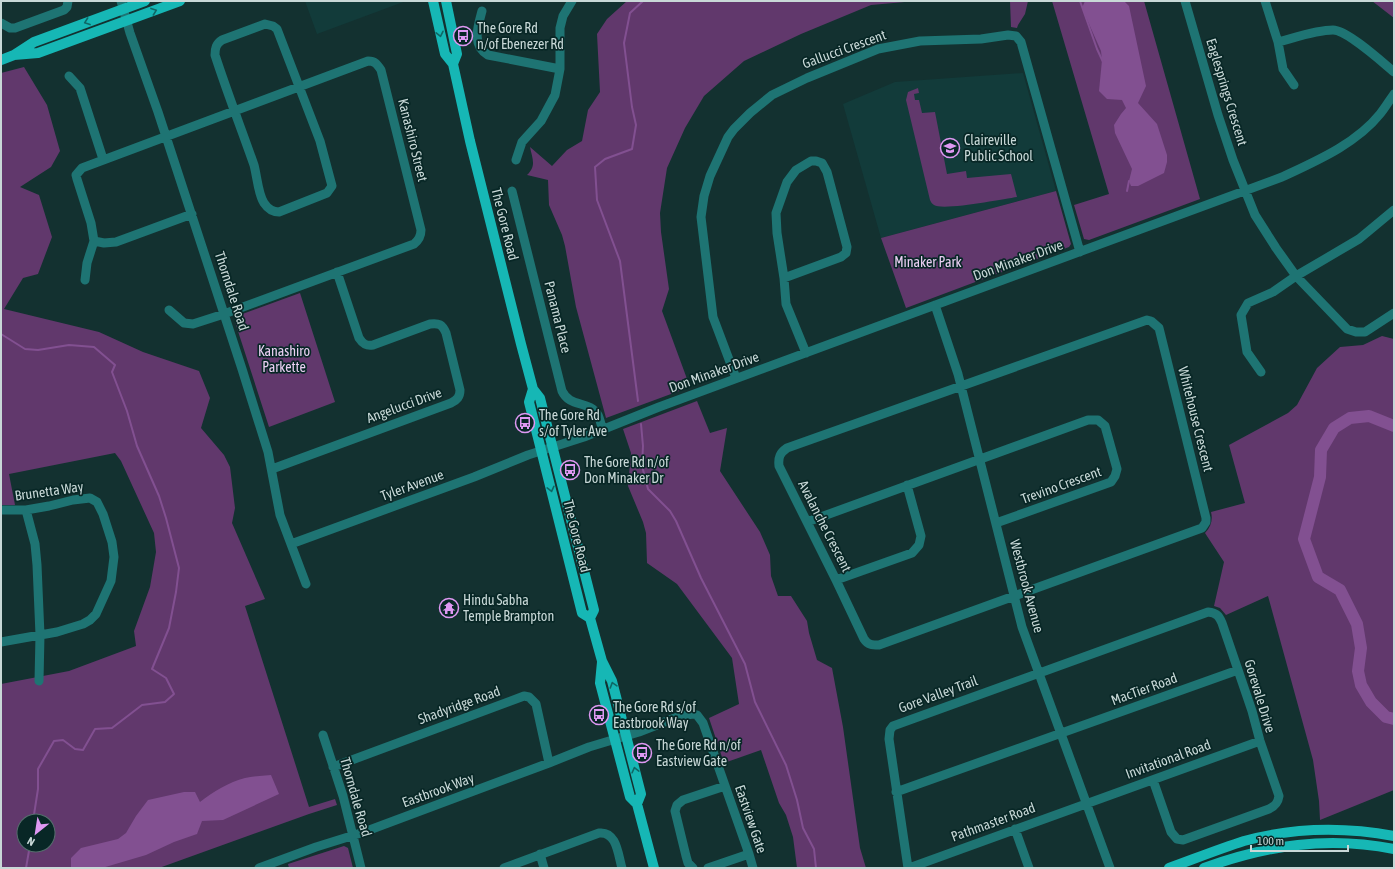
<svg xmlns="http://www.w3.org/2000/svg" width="1395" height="869" font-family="'Asap Condensed',sans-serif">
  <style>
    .built { fill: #123b3a }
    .green { fill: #61386c; fill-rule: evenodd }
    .water { fill: #825091 }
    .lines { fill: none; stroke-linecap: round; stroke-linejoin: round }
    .stream { stroke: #825091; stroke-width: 2 }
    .river { stroke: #825091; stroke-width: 12 }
    .minor { stroke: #1e7473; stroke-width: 9 }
    .major { stroke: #16b7b5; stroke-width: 10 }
    .oneway { stroke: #0e6866 }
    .labels { text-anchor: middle; stroke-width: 3.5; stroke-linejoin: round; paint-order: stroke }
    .poi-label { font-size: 14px; fill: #c8d8d7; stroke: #082726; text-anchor: start }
    .street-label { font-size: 14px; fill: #c8d8d7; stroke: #082726 }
    .park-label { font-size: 14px; fill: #ebcff3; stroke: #082726 }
  </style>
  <rect width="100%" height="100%" fill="#133130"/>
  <path class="built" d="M305,1H406L317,34Z
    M1023,73L1056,191L881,238L843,104L895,82Z"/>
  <path class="green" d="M627,1H916L871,5L801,34L744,61L704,96L685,128L667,168L660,213L661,232L669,289L662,311L690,387L606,418L576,307L565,246L562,235L549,205L548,180L527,175C537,166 532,158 530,147L552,166L567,150L582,141L588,110L600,92L597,34L607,19Z
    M1010,1H1028L1025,14L1018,25L1017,28L1011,27Z
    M1052,1H1144L1200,199L1089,240L1084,239L1074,205L1109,194Z
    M1372,1H1394V18Z
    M24,67L47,105L60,151L51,167L20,187L39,195L52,237L38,274L23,278L4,309L99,332L143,352L199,371L210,398L201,428L224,455L230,467L235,508L232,523L265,599L245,606L309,807L335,799L337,805L309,814L159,868H1V684L69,671L136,646L134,631L150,587L156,552L154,533L121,461L115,453L9,474L15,505H1V73ZM24,821H48V845H24Z
    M918,88L919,93L914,94L915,100H919L922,113L935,112L947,174L966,171L967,178L1011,174L1017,197C1003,199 943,211 934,205C932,204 931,202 930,200L906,100L908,92Z
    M1056,191L1071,244L1069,247L906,308L881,238Z
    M300,293L335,402L269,427L235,322L237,316Z
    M1382,336L1394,339V790L1320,820L1319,801L1313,760L1268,596L1226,615L1220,608L1214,606L1224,562L1205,533C1211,527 1213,520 1211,512L1245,503L1229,445L1288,413L1297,405L1317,368L1340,347L1363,345Z
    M697,401L710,433L727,428L720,471L760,532L770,555L771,576L778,596H791L807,621L809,633L817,660L832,668L843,727L860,848L866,868H797L793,837L786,815L779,803L761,750L724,763L709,718L739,704L732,658L677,584L647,563L646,533L643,522L628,486L631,453L623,429Z
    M344,846L348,848L353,868H289L288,864Z"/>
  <path class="water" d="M1085,1H1124L1129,6L1146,86L1138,103L1157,124L1167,155V162L1164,173L1138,186H1131L1129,181L1132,169L1115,133L1114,125L1121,114L1126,108L1122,100L1107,99L1099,91L1102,60L1101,51L1082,8Z
    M271,775L279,794L223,820L202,821L197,834L174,842L146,855L102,868H71V858L81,848L118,839L126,833L136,816L148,800L184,792H195L200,802C213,792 229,782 245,778C253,776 262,776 271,775Z"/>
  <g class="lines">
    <path class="stream" d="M1080,1L1097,49L1103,62
      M1127,191L1129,181
      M1,334L25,349L38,350L69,345L94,347L115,365L112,372L127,411L137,446L159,496L166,518L179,568L176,592L169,628L152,669L166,678L174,694L165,702L142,705L112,728L95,729L83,750L75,749L63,740L54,741L38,769V789L33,821
      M638,401L620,261L597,200L595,167L605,159L632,149L636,125L632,107L624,43L630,13L643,1
      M641,424L643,446L642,466L648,489L670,511L676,521L701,578L745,664L755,702L786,765L797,800L803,828L814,849L816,868
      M26,868L30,845"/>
    <path class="river" d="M1394,426L1369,416L1350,418L1334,428L1321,450L1320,477L1304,539L1318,577L1340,590L1357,624L1361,648L1358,671L1361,685L1371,702L1386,717L1394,719"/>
    <path class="minor" d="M121,1L130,33L158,112L242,369L268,452L280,515L306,584
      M1185,1L1218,115L1233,160L1255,215L1276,248L1296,276L1347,329L1356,332H1365L1394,313
      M1265,1L1278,42L1283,69L1294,85
      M482,11C478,26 471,45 488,55L560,69
      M1,23L10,28H15L64,10L67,7L68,1
      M265,24L273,26L277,29L320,141L332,186L327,193L279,212C272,212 268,209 264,203C258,194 257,176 254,165C241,128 227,92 215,55C215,48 216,44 222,40Z
      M1278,42C1294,38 1316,30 1333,30C1347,30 1382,62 1394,72
      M69,76L80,88L103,159
      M516,160L522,142L541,121L555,95L560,69V28L563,16L572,1
      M512,191L562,391C570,408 589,400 598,415C600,419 601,425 603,430
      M94,241L104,243L116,242L192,214
      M784,278L841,257L846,253L847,247L827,172L822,163L816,161H811L796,170L787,182L776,213L777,233L784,278L786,304L806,353
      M85,280L87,263L94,241L91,223L77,179L76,175L82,168L368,61C375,61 377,64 381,70L421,230C421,236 419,240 414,244L224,314L193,324L184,323L169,310
      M935,305L958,374L1022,627L1110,868
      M1147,320L1151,321L1159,328L1206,518V522L1202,528L879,645C872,645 868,645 864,639L836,580L779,466C778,457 780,453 787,448Z
      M1261,372L1247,352L1241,315L1248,303L1273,292L1296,276L1359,239L1394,210
      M736,378L713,317L701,217L704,196L710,176L728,137L734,129L750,113L772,95L807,78L878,49L920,41L981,39L1008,35L1016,36L1021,42L1080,252
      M272,469L451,403C457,400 460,397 460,390L446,333C442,324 439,323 430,324L373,345C366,346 363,344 359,338L337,272
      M1,510H26L49,506L73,500L90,498L97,502L103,514L112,542L114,557L111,581L96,614L90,620L83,624L57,632L1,642
      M26,510L35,544L37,565L40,635L39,681
      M807,522L1088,420H1098L1105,426L1117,469L1115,476L1111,482L996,523
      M291,544L474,477L528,455L584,437L659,407L1282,177C1316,161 1356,144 1380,114C1385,108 1389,101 1394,94
      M836,580L912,553L919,545L921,536L907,485
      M323,735L343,796L361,868
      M333,767L524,696L529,697L536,704L549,763
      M896,792L1238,670
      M1015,829L1029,868
      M540,854L544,868
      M259,868L316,847L364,832L549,763L589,747L639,732L680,716L693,714L697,715L703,723L749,854L753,868
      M504,868L599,833C617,831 618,855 622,868
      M693,868L688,863L686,856L675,811L677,805L683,800L725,786
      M708,868L749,854
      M908,868L889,739L890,730L893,726L1208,612C1217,613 1219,616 1222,623L1252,711L1260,741L1279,796C1278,803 1275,806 1269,809L1183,840L1177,839L1171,832L1153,780
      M909,868L1260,741"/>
    <path class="major" d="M433,1L445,54L453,64L470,141L521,344L533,389L540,398L594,610L590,618
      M446,1L457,54L453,64
      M14,55L38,53L180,1
      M1,60L14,55L34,42L145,1
      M533,389L529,402L582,613L590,618L602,661L612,681L641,794L637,804
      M602,662L600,683L630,797L637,804L654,868
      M1169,868C1194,859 1219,849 1244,841C1292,828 1345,827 1394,836
      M1204,868C1268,845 1327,836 1394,849"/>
  </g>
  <defs><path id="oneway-chevron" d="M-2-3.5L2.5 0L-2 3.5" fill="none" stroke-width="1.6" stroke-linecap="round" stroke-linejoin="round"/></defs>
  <g class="oneway">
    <use href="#oneway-chevron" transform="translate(154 11) rotate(-20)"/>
    <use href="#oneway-chevron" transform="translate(87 22) rotate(160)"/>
    <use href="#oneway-chevron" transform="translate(440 34) rotate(78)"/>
    <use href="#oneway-chevron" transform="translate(551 489) rotate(76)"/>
    <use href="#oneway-chevron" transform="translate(613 685) rotate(-107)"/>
    <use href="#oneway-chevron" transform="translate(635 770) rotate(-104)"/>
  </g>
  <defs>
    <symbol id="bus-ring" viewBox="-11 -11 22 22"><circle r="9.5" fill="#082726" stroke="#de98f2" stroke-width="1.5"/><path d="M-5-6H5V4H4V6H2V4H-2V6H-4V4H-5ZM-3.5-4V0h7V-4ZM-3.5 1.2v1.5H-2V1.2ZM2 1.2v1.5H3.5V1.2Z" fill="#de98f2"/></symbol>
    <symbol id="school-ring" viewBox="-11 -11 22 22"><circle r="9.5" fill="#082726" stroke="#de98f2" stroke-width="1.5"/><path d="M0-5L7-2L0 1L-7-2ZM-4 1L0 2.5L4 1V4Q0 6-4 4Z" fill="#de98f2"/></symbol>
    <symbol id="temple-ring" viewBox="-11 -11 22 22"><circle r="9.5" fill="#082726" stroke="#de98f2" stroke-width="1.5"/><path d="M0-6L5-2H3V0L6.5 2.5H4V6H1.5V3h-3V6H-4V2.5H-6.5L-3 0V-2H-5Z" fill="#de98f2"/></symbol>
  </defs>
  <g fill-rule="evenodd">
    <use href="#bus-ring" x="452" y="25" width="22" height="22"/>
    <use href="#school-ring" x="939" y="137" width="22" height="22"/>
    <use href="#bus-ring" x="514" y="412" width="22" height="22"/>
    <use href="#bus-ring" x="559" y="459" width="22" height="22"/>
    <use href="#temple-ring" x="438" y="597" width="22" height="22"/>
    <use href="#bus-ring" x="588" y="704" width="22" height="22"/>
    <use href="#bus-ring" x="631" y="742" width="22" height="22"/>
  </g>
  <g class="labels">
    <g class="poi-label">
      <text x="477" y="33">The Gore Rd<tspan x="477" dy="16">n/of Ebenezer Rd</tspan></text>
      <text x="964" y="145">Claireville<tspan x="964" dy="16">Public School</tspan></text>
      <text x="539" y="420">The Gore Rd<tspan x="539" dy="16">s/of Tyler Ave</tspan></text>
      <text x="584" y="467">The Gore Rd n/of<tspan x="584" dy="16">Don Minaker Dr</tspan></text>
      <text x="463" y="605">Hindu Sabha<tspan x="463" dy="16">Temple Brampton</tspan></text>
      <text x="613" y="712">The Gore Rd s/of<tspan x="613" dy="16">Eastbrook Way</tspan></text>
      <text x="656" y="750">The Gore Rd n/of<tspan x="656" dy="16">Eastview Gate</tspan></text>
    </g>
    <g class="street-label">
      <text transform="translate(844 49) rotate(-20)" y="5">Gallucci Crescent</text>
      <text transform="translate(1227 92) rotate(73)" y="5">Eaglesprings Crescent</text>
      <text transform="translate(413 140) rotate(76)" y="5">Kanashiro Street</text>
      <text transform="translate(505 224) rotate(76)" y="5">The Gore Road</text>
      <text transform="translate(1018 260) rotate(-20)" y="5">Don Minaker Drive</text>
      <text transform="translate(232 291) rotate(72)" y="5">Thorndale Road</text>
      <text transform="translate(558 317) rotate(76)" y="5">Panama Place</text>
      <text transform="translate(714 372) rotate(-20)" y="5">Don Minaker Drive</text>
      <text transform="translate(404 405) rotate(-20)" y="5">Angelucci Drive</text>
      <text transform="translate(1196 419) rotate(76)" y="5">Whitehouse Crescent</text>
      <text transform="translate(412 485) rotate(-20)" y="5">Tyler Avenue</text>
      <text transform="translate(1061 485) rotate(-20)" y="5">Trevino Crescent</text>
      <text transform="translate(49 491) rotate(-8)" y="5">Brunetta Way</text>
      <text transform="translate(825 526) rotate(63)" y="5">Avalanche Crescent</text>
      <text transform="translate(577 536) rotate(76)" y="5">The Gore Road</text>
      <text transform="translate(1027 586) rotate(75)" y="5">Westbrook Avenue</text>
      <text transform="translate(1144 689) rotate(-20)" y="5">MacTier Road</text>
      <text transform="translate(938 694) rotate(-20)" y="5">Gore Valley Trail</text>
      <text transform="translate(1260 696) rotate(73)" y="5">Gorevale Drive</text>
      <text transform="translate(459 705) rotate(-20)" y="5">Shadyridge Road</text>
      <text transform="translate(1168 759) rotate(-20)" y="5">Invitational Road</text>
      <text transform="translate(438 790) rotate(-20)" y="5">Eastbrook Way</text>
      <text transform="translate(356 797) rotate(74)" y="5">Thorndale Road</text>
      <text transform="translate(751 819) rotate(71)" y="5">Eastview Gate</text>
      <text transform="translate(993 822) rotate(-20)" y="5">Pathmaster Road</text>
    </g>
    <g class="park-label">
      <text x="928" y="267">Minaker Park</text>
      <text x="284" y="356">Kanashiro<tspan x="284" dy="16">Parkette</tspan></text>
    </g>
  </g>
  <rect width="1395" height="869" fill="none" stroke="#c8d8d7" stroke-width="4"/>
  <g transform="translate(36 833) rotate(210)"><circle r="19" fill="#082726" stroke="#556e6d"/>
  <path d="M0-3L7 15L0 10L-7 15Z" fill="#de98f2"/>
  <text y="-6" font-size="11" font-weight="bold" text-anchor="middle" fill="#c8d8d7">N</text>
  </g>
  <path d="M1251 845v6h97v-6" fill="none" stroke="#c8d8d7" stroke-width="2"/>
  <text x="1257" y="845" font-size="12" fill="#c8d8d7" stroke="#082726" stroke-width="3" paint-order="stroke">100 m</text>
</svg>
